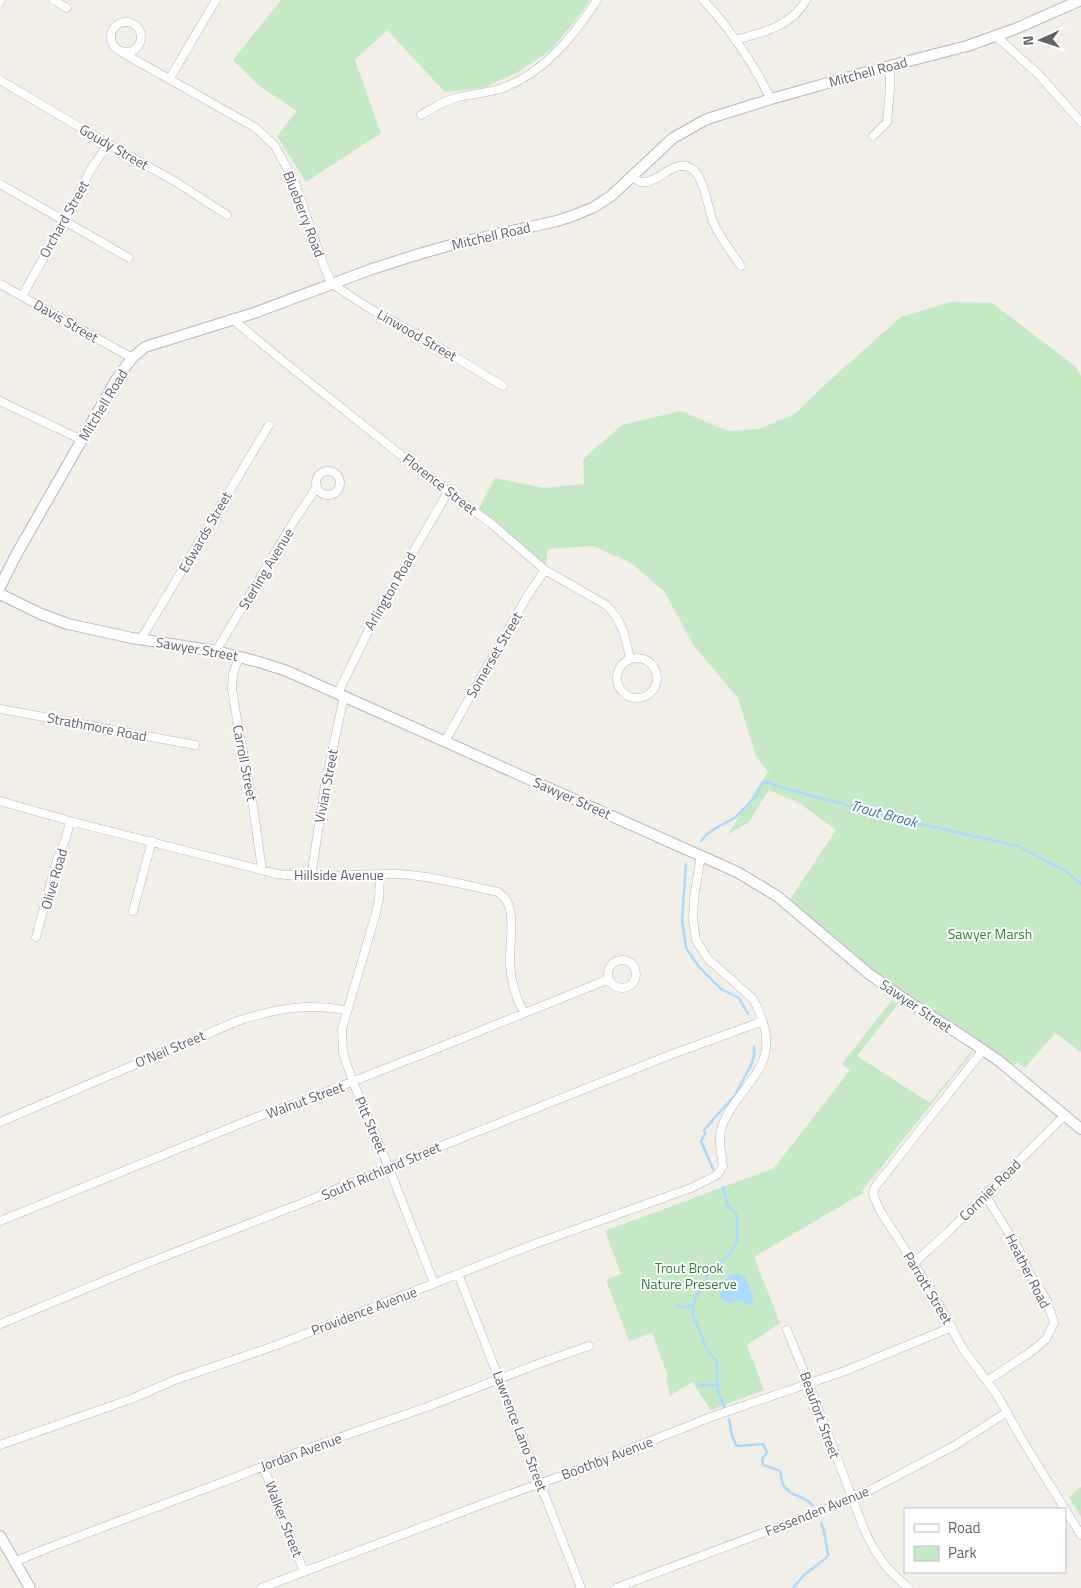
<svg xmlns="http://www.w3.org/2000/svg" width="1081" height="1588" font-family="'Titillium Web',sans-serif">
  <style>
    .green { fill: #c5e8c5 }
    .water { fill: #aadaff }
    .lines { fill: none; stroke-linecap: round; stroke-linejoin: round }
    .stream { stroke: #aadaff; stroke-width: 2.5 }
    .minor-casing { stroke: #b5b8bc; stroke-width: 9 }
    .tertiary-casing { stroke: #b5b8bc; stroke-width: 12 }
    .minor { stroke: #fff; stroke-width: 8 }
    .tertiary { stroke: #fff; stroke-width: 10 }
    .labels { text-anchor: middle; stroke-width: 4; stroke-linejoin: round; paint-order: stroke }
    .street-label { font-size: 14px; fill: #5f6368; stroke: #fff }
    .park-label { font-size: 14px; fill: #348238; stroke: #fff }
    .water-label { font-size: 15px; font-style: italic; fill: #4174aa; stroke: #fff }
  </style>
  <rect width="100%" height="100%" fill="#f1efe8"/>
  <path class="green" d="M281,0H590L578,17L550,51L516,73L482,88L445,92L387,30L355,60L381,133L306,182L277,136L297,111L258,85L233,60Z
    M950,302L992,303L1076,367L1081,376V1052L1055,1033L1025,1068L1017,1062L1011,1071L898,995L787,904L836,830L799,803L769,790L748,823L728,834L767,773L771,776L756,756L738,698L694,646L664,591L631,563L593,546L548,549L545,570L477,512L495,478L544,488L584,484L583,459L622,425L681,411L728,431L759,429L795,414L829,381L901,317Z
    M892,1000L898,1004L857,1056L930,1103L971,1052L972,1053L862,1191L863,1193L754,1257L780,1323L747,1345L764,1390L711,1410L692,1382L670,1396L666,1377L668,1376L652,1333L629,1341L606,1280L621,1274L605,1231L774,1168L850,1070L842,1064Z
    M1081,1487V1517L1069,1497Z"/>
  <path class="water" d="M738,1273L745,1277L752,1295L753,1303L748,1305L743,1301L739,1300C725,1307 720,1300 719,1286L729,1276Z"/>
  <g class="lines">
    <path class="stream" d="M701,841L706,835L716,828L736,817L756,796L762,783L769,782L779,787L903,820L1018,846L1067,872L1081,884
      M686,864L682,920L686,948L699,967L721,989L739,998L748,1014
      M713,1169L701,1141L705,1134L704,1130L725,1106L734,1097L751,1065L754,1056V1047
      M723,1187L728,1206L735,1212L737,1217V1241L729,1255L708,1272L706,1280L696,1297L693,1305V1315L706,1348L717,1362L718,1391L725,1409
      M677,1305L684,1307L692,1305
      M698,1384L705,1386L717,1384
      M729,1419L732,1435L736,1445L739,1446L763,1444L767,1453L762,1459L763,1465C769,1468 774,1467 780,1471C782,1476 781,1482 784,1486C793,1499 804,1494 813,1506
      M793,1588L804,1575L826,1558L828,1555L824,1531L821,1523"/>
    <defs>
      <path id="minor" d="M54,0L67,8
        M703,0C731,29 753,64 771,99
        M0,2L1,0
        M111 37a15 15 0 1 1 30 0a15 15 0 1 1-30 0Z
        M996,36L1038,74L1081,122
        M735,40C762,33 792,26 806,0
        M123,53L256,128L275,146L295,183L323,264L332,284L372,310L427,340L503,386
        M170,78L216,0
        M0,80L108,144L176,182L227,215
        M421,115C432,109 443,101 455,98C470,94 486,93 500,89C543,74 573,37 597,0
        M873,136L887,122L890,89V66
        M631,177C634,178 638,181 641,182C653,184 666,170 676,167C705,158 706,207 714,224C721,239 732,253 741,266
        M0,184L129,258
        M0,284L132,358
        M22,296L64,222L91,169L108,144
        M232,319L288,365L417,468L493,525L545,570L606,605C622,620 626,638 630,659
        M0,401L82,440
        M316 483a12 12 0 1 1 24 0a12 12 0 1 1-24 0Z
        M141,639L269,425
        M216,651L296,518L317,487
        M239,657L233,674L232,689L238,726L253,806L262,870
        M617 678a20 20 0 1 1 40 0a20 20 0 1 1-40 0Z
        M338,693L373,621L448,492
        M0,709L195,745
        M445,741L528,595L545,570
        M0,801L70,821L277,874C318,879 358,873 399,874C432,876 465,885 498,892C500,894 504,896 506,900C516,915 509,947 510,965C511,983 516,998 524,1013
        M380,875L379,899L376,913L342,1029L343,1053L353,1082L389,1168L434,1283
        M311,877L325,785L344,696
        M133,911L152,841
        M36,937L57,860L66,838L70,821
        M608 974a14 14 0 1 1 28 0a14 14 0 1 1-28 0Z
        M983,1050L875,1187L873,1194L879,1209L929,1287L963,1349L997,1395L1024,1443L1081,1535
        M0,1122L240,1020C265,1013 289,1006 315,1007C326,1007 337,1009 347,1010
        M985,1195L1018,1248L1031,1276L1047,1301L1054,1323L1046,1339L1032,1351L987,1381
        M0,1221L257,1117L313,1097L433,1050L609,979
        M914,1263L950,1230L1065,1115
        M458,1274L581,1588
        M0,1324L145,1264L310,1200L434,1149L670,1055L763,1021
        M787,1330L809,1384L864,1529C875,1554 887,1571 909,1588
        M0,1445L131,1399L175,1380L277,1345L532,1245L691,1188L717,1175L723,1166C721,1151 717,1136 724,1121C739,1087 776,1069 764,1026C761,1016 758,1007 752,998L708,959L696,940L693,920L694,898L701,855
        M263,1466L304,1572
        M14,1562L48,1548L231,1479L306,1449L427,1407L543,1362L589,1346
        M261,1588L488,1502L575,1471L711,1417L845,1371L952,1327
        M616,1588L853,1499L954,1446L1007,1412"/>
      <path id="tertiary" d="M0,587L16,555L116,380L132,358L145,347L254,313L372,269L419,254L458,243L557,221L575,215L594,207L611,196L673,138L707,119L771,99L874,70L967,46L1015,29L1081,0
        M0,594L41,614L68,624L132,638L216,651L259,662L287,671L737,872L777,896L868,973L898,995L970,1041L999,1061L1081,1129
        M0,1536L30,1588"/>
    </defs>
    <use href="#minor" class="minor-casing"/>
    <use href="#tertiary" class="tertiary-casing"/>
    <use href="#minor" class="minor"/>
    <use href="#tertiary" class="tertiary"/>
  </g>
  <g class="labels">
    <g class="street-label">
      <text transform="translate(868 72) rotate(-15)" y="5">Mitchell Road</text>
      <text transform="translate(114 147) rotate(30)" y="5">Goudy Street</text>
      <text transform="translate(304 214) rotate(69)" y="5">Blueberry Road</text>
      <text transform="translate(64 219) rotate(-61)" y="5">Orchard Street</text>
      <text transform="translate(491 236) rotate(-13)" y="5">Mitchell Road</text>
      <text transform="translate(66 321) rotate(30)" y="5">Davis Street</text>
      <text transform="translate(417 335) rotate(30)" y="5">Linwood Street</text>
      <text transform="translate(103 405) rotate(-59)" y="5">Mitchell Road</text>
      <text transform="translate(440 484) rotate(38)" y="5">Florence Street</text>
      <text transform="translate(205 532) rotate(-60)" y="5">Edwards Street</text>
      <text transform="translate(266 569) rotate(-59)" y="5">Sterling Avenue</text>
      <text transform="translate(390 591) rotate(-60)" y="5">Arlington Road</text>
      <text transform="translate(197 649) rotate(10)" y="5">Sawyer Street</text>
      <text transform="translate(494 655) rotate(-60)" y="5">Somerset Street</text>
      <text transform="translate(97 727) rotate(11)" y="5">Strathmore Road</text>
      <text transform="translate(245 763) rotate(79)" y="5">Carroll Street</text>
      <text transform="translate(326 786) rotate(-79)" y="5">Vivian Street</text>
      <text transform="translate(572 798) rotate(24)" y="5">Sawyer Street</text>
      <text x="339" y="880">Hillside Avenue</text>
      <text transform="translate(54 879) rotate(-74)" y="5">Olive Road</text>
      <text transform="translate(916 1006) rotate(34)" y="5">Sawyer Street</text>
      <text transform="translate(170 1049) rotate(-23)" y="5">O'Neil Street</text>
      <text transform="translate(305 1100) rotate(-20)" y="5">Walnut Street</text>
      <text transform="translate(371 1125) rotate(67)" y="5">Pitt Street</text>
      <text transform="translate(381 1171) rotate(-23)" y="5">South Richland Street</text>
      <text transform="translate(990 1190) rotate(-45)" y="5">Cormier Road</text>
      <text transform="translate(1028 1271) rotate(63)" y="5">Heather Road</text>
      <text transform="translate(928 1288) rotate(59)" y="5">Parrott Street</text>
      <text transform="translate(364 1311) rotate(-21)" y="5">Providence Avenue</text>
      <text transform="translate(820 1415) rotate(70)" y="5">Beaufort Street</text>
      <text transform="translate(520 1431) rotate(69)" y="5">Lawrence Lano Street</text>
      <text transform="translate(301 1452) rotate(-20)" y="5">Jordan Avenue</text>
      <text transform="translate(607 1458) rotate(-21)" y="5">Boothby Avenue</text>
      <text transform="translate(817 1511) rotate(-22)" y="5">Fessenden Avenue</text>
      <text transform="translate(284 1519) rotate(69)" y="5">Walker Street</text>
    </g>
    <g class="park-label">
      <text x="990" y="939">Sawyer Marsh</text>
      <text x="689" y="1273">Trout Brook<tspan x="689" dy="16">Nature Preserve</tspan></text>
    </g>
    <g class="water-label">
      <text transform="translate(884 814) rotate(15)" y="5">Trout Brook</text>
    </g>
  </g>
  <rect x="904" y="1508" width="162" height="65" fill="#ffffff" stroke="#bfc1c3"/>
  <rect x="914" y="1524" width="25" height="8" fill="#ffffff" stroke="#bfc1c3"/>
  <text x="948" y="1533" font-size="15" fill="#5f6368">Road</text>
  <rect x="914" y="1546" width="25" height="15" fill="#c5e8c5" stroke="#bfc1c3"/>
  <text x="948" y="1558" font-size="15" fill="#5f6368">Park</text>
  <g transform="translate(1041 40) rotate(267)" stroke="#ffffff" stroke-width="4" paint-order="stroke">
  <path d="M0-4L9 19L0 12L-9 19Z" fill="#5f6368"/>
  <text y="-8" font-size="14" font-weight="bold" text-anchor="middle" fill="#5f6368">N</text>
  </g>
</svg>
